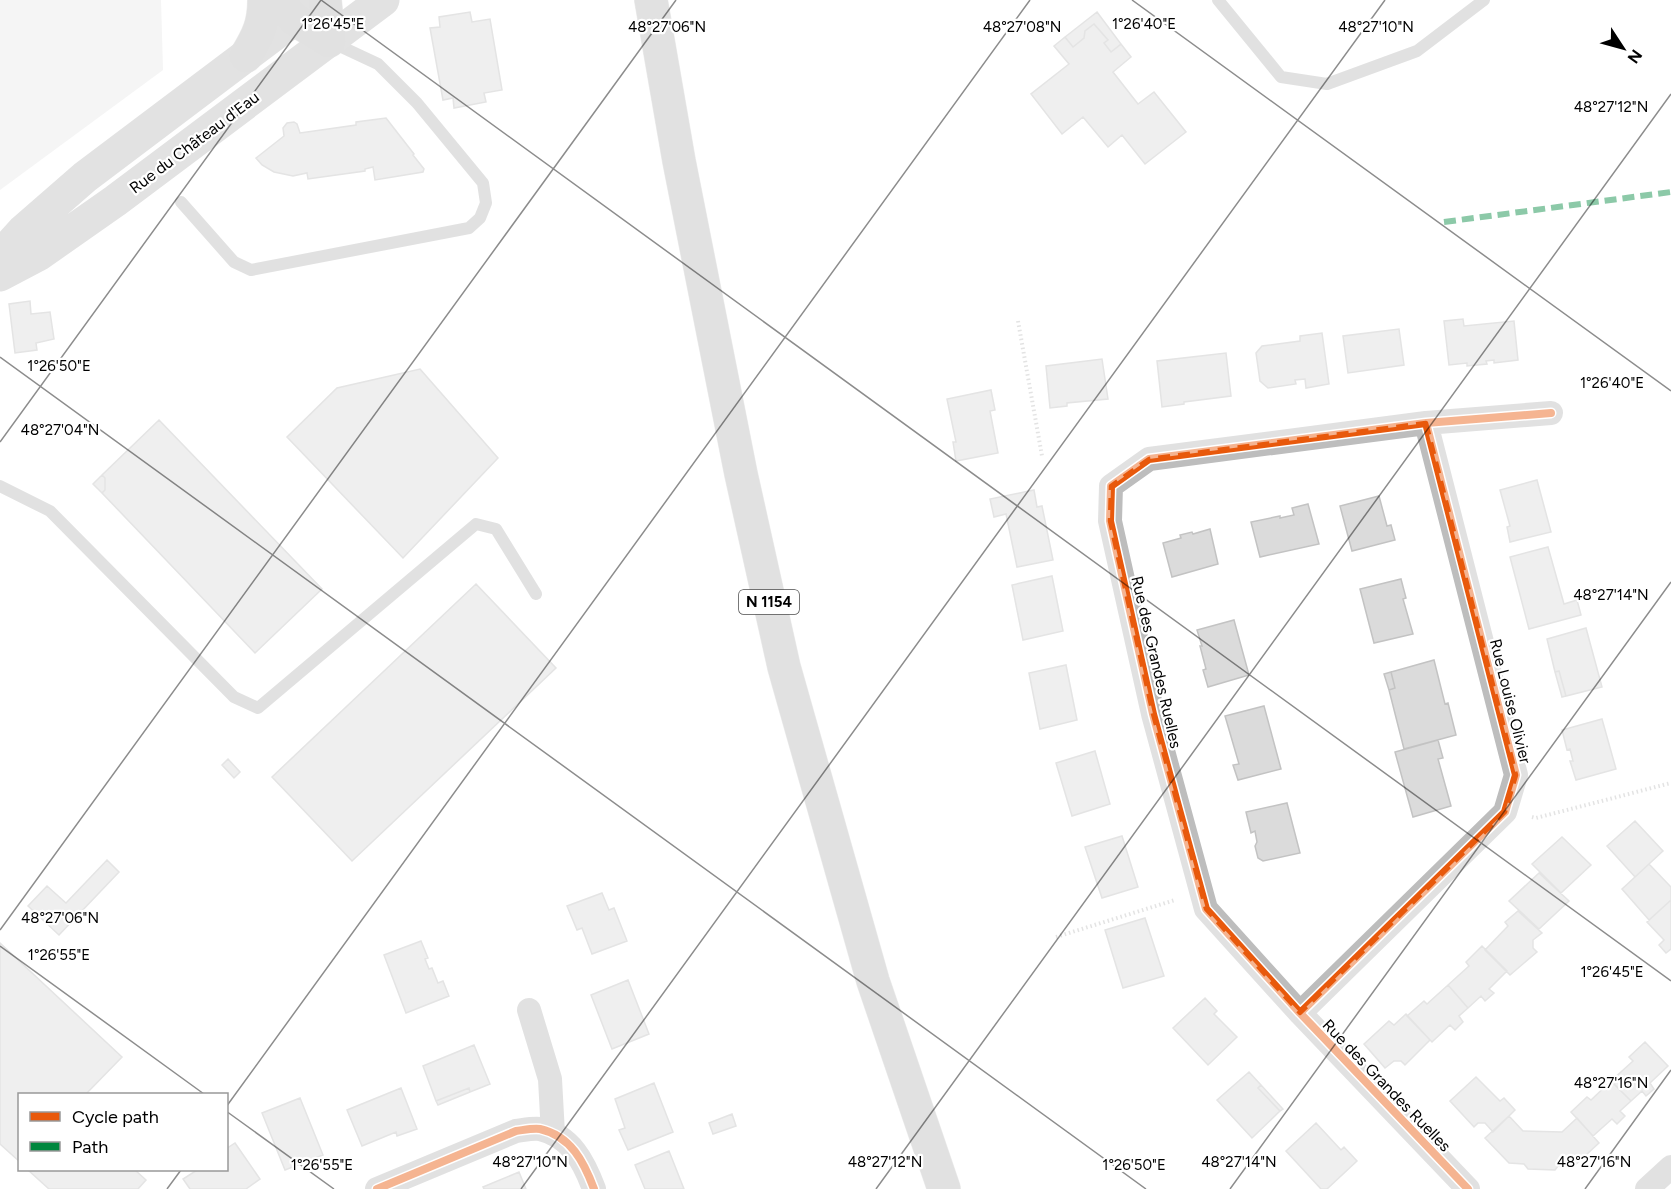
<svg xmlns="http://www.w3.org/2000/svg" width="1671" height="1189" font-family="Figtree,sans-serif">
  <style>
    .green { fill: #e8e8e8 }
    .building { fill: #dbdbdb; stroke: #c3c3c3; stroke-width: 1.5 }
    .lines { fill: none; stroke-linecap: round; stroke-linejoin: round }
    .primary-casing { stroke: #dbdbdb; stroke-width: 34 }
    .path { stroke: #c2c2c2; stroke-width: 4; stroke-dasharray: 1.5 3; stroke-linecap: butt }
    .service { stroke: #bdbdbd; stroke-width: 12 }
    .minor { stroke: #bdbdbd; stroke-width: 24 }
    .secondary { stroke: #bfbfbf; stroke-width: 33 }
    .primary { stroke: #bdbdbd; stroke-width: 33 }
    .quiet { stroke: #00873e; stroke-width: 6; stroke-dasharray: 12 6; stroke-linecap: butt }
    .cycleway-casing { stroke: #fff; stroke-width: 11 }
    .cycleway { stroke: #e8590c; stroke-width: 8 }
    .marked { fill: none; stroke: #e8590c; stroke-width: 4.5; stroke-dasharray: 12 8; stroke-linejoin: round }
    .ticks { fill: none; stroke: #000; stroke-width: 1.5; stroke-opacity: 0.45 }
    .labels { text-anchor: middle; stroke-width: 4.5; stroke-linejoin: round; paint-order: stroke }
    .shield { fill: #fff; stroke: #4c4c4c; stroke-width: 1.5 }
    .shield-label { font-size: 15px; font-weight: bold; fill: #000 }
    .street-label { font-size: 16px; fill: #000; stroke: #fff }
    .ticks-label { font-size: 15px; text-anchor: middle; fill: #000; stroke: #fff; stroke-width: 4.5; stroke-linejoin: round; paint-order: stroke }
  </style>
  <rect width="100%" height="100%" fill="#fff"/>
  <path class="green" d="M0,0H161L163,70L0,190Z"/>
  <path class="building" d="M470,12L472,22L490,19L502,90L484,93L486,102L454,108L453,98L443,100L430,28L440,27L439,17Z
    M1097,12L1121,44L1111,52L1104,43L1108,40L1094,24L1085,31L1084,38L1073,47L1065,37Z
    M1094,24L1108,40L1104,43L1111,52L1121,44L1131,57L1113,72L1138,104L1154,92L1186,132L1145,164L1122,135L1108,147L1083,117L1062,134L1031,94L1069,64L1054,46L1065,37L1073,47L1084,38L1085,31Z
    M386,118L414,154L413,155L424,169L423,172L375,180L373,167L365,169V171L308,179L307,173L293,176L274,172L262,165L256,158L284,136L283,128L287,123L294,122L297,124L300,133L356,125V122Z
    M30,301L31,314L50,312L54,339L36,343L37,350L15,353L9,304Z
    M1463,319L1464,326L1514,321L1518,360L1494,363V360L1486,361L1487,364L1467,366V363L1449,365L1444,321Z
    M1399,329L1404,365L1348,373L1343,336Z
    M1322,333L1329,384L1306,388L1305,379L1295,380L1296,384L1268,388L1260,381L1256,353L1262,346L1300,341V336Z
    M1226,353L1231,396L1184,402V404L1162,407L1157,361Z
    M1102,359L1108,399L1067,403V406L1050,408L1046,366Z
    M420,369L498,458L403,558L287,437L337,388Z
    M991,390L995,410L990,411L998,453L956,461L953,442H956L947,399Z
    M159,420L322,589L255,653L102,493L105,490V478L102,475Z
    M102,475L105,478V490L102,493L93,484Z
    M1537,480L1551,532L1510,542L1507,527L1510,526L1500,490Z
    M1034,490L1037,507L1042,506L1053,560L1017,567L1006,514L994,517L990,499Z
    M1379,496L1387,526L1391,525L1395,540L1352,551L1340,506Z
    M1308,504L1319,544L1260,557L1251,522L1280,516V518L1294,515L1292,508Z
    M1210,529L1218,564L1172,577L1163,543L1181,538L1180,535L1192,532L1193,534Z
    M1548,547L1564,604L1577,600L1581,615L1529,629L1510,557Z
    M1052,576L1063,631L1023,640L1012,585Z
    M1401,579L1406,598L1403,599L1413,634L1374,643L1360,589Z
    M476,584L556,668L352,861L272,777Z
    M1234,620L1249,675L1208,687L1203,670L1206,669L1200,646H1202L1197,630Z
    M1586,628L1602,687L1566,696L1559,671L1555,672L1547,639Z
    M1434,660L1445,704L1448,703L1456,735L1404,749L1389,690L1395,688L1391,672Z
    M1066,665L1077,720L1040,729L1029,673Z
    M1559,671L1566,696L1562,697L1555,672Z
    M1391,672L1395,688L1389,690L1384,674Z
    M1264,706L1281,769L1238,780L1233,765L1239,764L1225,716Z
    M1602,719L1616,769L1576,780L1570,761H1573L1570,749L1567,750L1562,730Z
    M1438,740L1443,758L1438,759L1451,806L1413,817L1395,752Z
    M1095,751L1110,804L1072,816L1056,763Z
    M228,759L240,772L234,778L222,765Z
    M1287,803L1300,853L1263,861L1258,858L1255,846L1257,842L1255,831L1251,833L1246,812Z
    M1635,821L1663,851L1635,877L1607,846Z
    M1122,836L1138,887L1102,898L1085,847Z
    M1562,837L1591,865L1561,893L1532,864Z
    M107,860L119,872L59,935L28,906L47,886L66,903Z
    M1649,864L1671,887V900L1649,920L1622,889Z
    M1539,873L1569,901L1539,929L1509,901Z
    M602,893L609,910L614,908L627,941L592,954L582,928L577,930L567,906Z
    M1671,900V949L1666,953L1659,945L1664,940L1647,922Z
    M1518,911L1542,933L1533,940V948L1537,952L1510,975L1485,950L1508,926L1505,922Z
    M1145,918L1164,976L1123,988L1105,930Z
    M421,941L428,958L425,959L429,969L432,968L438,983L443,981L449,996L406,1013L384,955Z
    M0,943L122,1057L86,1094H20V1162L0,1144Z
    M1482,946L1507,971L1489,989L1494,993L1485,1001L1481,996L1468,1008L1448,985L1469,966L1466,962Z
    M628,980L649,1034L612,1049L591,995Z
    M1448,985L1468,1008L1459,1016L1463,1022L1455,1030L1450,1025L1432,1042L1407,1016L1424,1001L1427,1004Z
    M1205,998L1217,1011L1214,1014L1237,1037L1208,1065L1173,1028Z
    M1406,1014L1430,1040L1405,1065L1401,1061H1394L1385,1068L1364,1044L1389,1021L1394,1025Z
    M1645,1042L1668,1066L1650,1083L1654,1089L1646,1096L1642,1091L1631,1101L1611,1081L1633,1061L1629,1057Z
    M474,1045L490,1084L470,1092L469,1088L436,1101L423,1066Z
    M1249,1072L1261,1085L1258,1088L1280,1111L1252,1138L1217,1100Z
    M1476,1077L1500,1101L1504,1098L1515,1110L1493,1132L1485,1123H1478L1474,1127L1450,1101Z
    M1611,1081L1631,1101L1620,1111L1625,1116L1617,1124L1612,1119L1593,1136L1571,1112L1587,1097L1591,1100Z
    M654,1083L673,1132L628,1150L619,1130L625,1128L615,1099Z
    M1261,1085L1283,1109L1280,1111L1258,1088Z
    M401,1088L417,1129L397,1136L396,1132L362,1146L347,1110Z
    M469,1088L470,1092L438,1105L436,1101Z
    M300,1098L323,1155L285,1170L262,1113Z
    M732,1114L736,1126L713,1134L709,1123Z
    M1509,1116L1523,1131L1562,1132L1577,1118L1599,1143L1574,1166H1558L1555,1170L1528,1169L1524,1164L1509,1163L1485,1138Z
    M1316,1123L1341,1150L1344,1147L1357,1161L1327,1189H1321L1286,1151Z
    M235,1143L260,1179L246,1189H190L183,1179L197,1170H226V1149Z
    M669,1151L684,1189H645L635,1165Z
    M28,1170H135L146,1180L138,1189H49Z
    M519,1172L526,1189H484L483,1187Z"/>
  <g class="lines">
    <defs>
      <path id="primary" d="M277,0L294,19L329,41
        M325,0L329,41
        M651,0L679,161L741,474L784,667L873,981L944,1189
        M246,56C258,36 264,24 264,0"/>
    </defs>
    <use href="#primary" class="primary-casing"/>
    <path class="path" d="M1018,321L1042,456
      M1532,817L1536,818L1671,783
      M1056,937L1175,900"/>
    <path class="service" d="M1218,0L1281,77L1327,84L1417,51L1484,0
      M181,202L234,262L251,270L469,228L480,218L486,203L483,183L417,103L378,64L331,42
      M0,486L50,511L234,697L258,708L476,524L496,529L536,594"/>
    <path class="minor" d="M529,1010L550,1079L553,1134
      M1300,1013L1505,812L1516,775L1426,423
      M377,1189L516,1131C524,1130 533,1128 540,1129C571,1136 584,1162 594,1189
      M1468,1189L1300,1013L1206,909L1153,714L1110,521L1111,486L1149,459L1426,423L1551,413
      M1647,1189L1671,1167"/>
    <path class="secondary" d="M0,256L23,231L85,177L316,3
      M0,275L38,255L115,201L383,0"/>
    <use href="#primary" class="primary"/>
    <path class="quiet" d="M1444,222L1671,192"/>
    <defs>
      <path id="cycleway" d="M1300,1013L1505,812L1516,775L1426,423
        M377,1189L516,1131C524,1130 533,1128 540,1129C571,1136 584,1162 594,1189
        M1468,1189L1300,1013L1206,909L1153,714L1110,521L1111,486L1149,459L1426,423L1551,413"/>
    </defs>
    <use href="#cycleway" class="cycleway-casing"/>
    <use href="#cycleway" class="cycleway"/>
  </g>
  <path d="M0 0H1671V1189H0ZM1426,423L1516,775L1505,812L1300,1013L1206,909L1153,714L1110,521L1111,486L1149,459Z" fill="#fff" fill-opacity=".55" fill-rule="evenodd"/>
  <path class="marked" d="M1426,423L1516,775L1505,812L1300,1013L1206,909L1153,714L1110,521L1111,486L1149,459Z"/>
  <path class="ticks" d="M321,0L1671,981M1132,0L1671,391M0,357L1146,1189M0,442L321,0M0,930L676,0M0,946L204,1094M226,1107L1030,0M226,1111L334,1189M167,1189L181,1170M521,1189L1385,0M876,1189L1671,94M1230,1189L1671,582M1585,1189L1671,1070"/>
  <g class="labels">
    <rect class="shield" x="739" y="590" width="60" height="24" rx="4.5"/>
    <g class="shield-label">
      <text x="769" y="607">N 1154</text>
    </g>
    <g class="street-label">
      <text transform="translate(194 142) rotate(-37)" y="6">Rue du Château d'Eau</text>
      <text transform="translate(1157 662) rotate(77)" y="6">Rue des Grandes Ruelles</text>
      <text transform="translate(1511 701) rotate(76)" y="6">Rue Louise Olivier</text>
      <text transform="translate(1387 1085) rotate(46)" y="6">Rue des Grandes Ruelles</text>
    </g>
  </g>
  <g class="ticks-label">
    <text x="333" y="29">1°26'45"E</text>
    <text x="1144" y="29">1°26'40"E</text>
    <text x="667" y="32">48°27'06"N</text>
    <text x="1022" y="32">48°27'08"N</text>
    <text x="1376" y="32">48°27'10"N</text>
    <text x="1611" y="112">48°27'12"N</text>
    <text x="59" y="371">1°26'50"E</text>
    <text x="1612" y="388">1°26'40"E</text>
    <text x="60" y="435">48°27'04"N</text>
    <text x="1611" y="600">48°27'14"N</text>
    <text x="60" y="923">48°27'06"N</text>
    <text x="59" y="960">1°26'55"E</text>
    <text x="1612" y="977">1°26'45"E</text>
    <text x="1611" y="1088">48°27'16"N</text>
    <text x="530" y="1167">48°27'10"N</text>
    <text x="885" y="1167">48°27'12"N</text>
    <text x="1239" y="1167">48°27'14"N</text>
    <text x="1594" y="1167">48°27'16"N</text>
    <text x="322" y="1170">1°26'55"E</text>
    <text x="1134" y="1170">1°26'50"E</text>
  </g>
  <rect x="18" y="1093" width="210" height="78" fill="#ffffff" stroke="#999999" stroke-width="1.5"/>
  <rect x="30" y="1112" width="30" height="9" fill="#e8590c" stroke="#999999" stroke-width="1.5"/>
  <text x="72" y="1123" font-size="18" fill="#000000">Cycle path</text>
  <rect x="30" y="1142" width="30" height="9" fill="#00873e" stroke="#999999" stroke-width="1.5"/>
  <text x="72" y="1153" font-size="18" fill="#000000">Path</text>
  <g transform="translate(1623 48) rotate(126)" stroke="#ffffff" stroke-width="4.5" paint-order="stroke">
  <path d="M0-4.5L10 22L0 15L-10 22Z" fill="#000000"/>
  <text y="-9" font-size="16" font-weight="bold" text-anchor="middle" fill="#000000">N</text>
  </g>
</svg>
